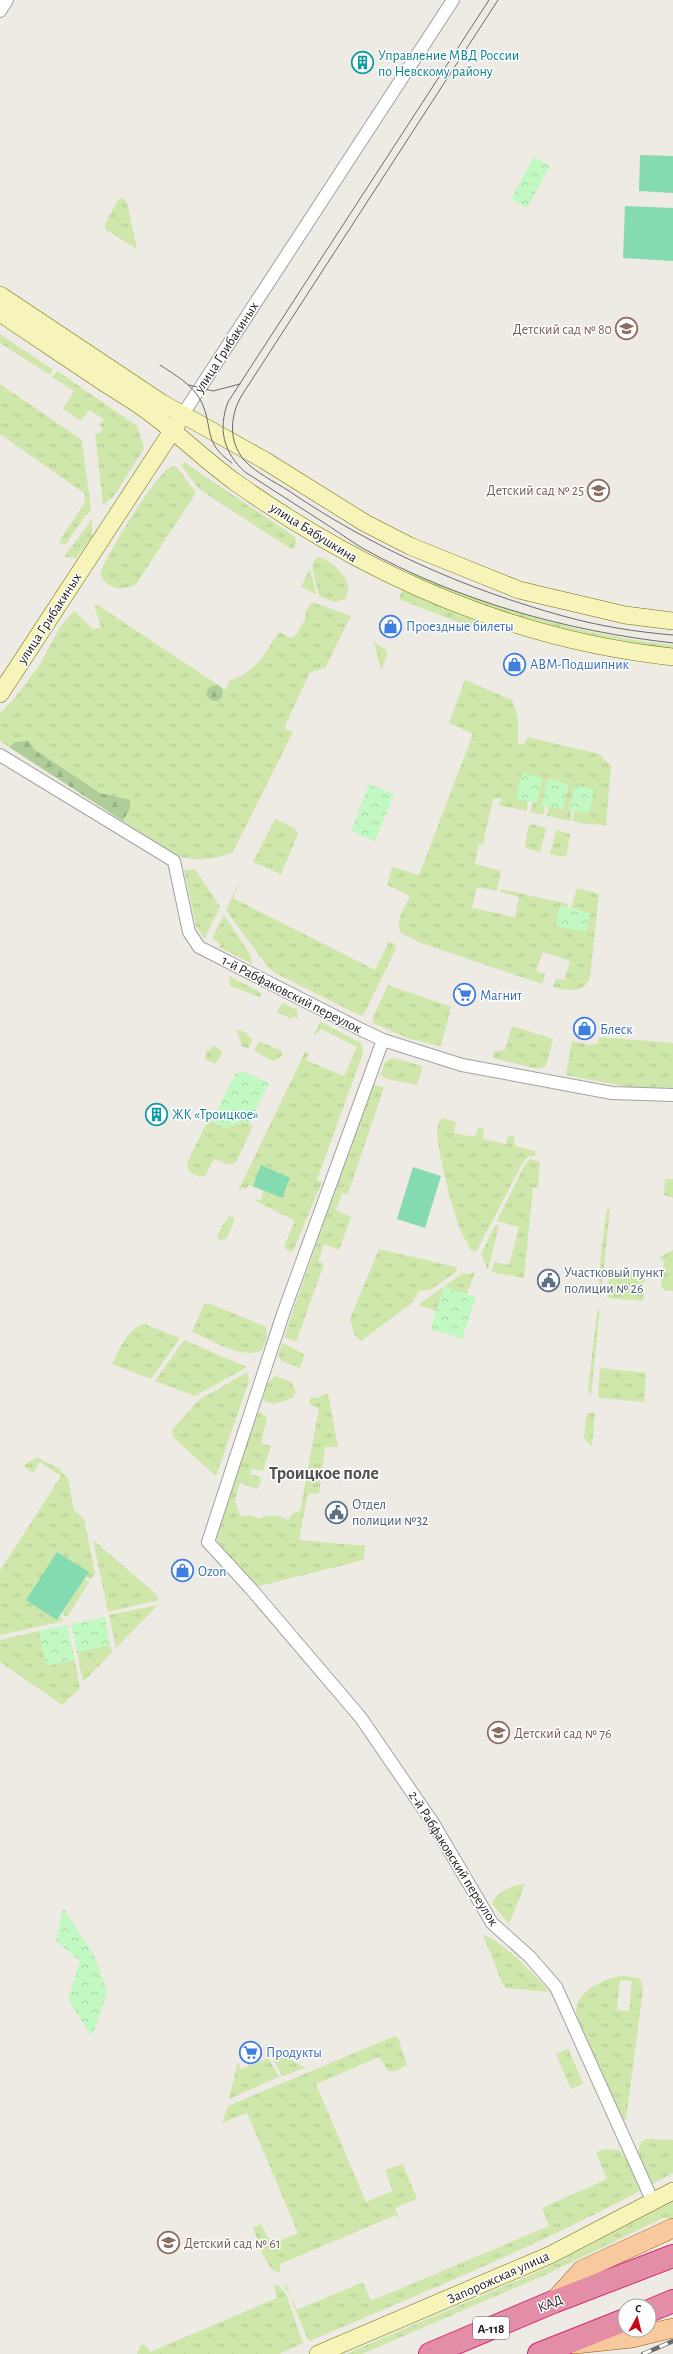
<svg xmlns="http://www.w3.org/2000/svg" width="673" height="2354" font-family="'Alegreya Sans',sans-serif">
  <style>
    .grass { fill: url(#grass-tufts); fill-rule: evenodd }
    .forest { fill: url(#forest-firs) }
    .park { fill: url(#park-crowns) }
    .pitch { fill: #84dbb1 }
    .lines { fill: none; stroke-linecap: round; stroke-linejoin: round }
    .street-casing { stroke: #a2a2a2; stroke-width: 14 }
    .secondary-casing { stroke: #707108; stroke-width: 18 }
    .primary-casing { stroke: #935504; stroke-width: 20 }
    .highway-casing { stroke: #d42975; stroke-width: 24 }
    .street { stroke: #fff; stroke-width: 12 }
    .secondary { stroke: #f7f4b9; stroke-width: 17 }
    .primary { stroke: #f9c99e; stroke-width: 19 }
    .highway { stroke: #e48da6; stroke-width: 22 }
    .tram { stroke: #6c6c6c; stroke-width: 1 }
    .rail-casing { stroke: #6c6c6c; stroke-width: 4.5 }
    .rail { stroke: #fff; stroke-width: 3; stroke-dasharray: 9; stroke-linecap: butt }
    .labels { text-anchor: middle; stroke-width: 3; stroke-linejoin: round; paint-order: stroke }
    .shield { fill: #fff; stroke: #626262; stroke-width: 1 }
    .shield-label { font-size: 13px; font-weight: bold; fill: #1e1e1e }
    .culture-label { font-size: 14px; fill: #0d838f; stroke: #fff; text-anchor: start }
    .education-label { font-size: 14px; fill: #785e54; stroke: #fff; text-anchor: end }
    .street-label { font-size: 14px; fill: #1e1e1e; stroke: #fff }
    .shop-label { font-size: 14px; fill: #366cbe; stroke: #fff; text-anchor: start }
    .service-label { font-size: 14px; fill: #4e5e75; stroke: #fff; text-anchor: start }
    .district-label { font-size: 18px; font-weight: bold; fill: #515151; stroke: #fff }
  </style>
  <defs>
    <pattern id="grass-tufts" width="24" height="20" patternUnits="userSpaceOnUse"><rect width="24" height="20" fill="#cfe7ab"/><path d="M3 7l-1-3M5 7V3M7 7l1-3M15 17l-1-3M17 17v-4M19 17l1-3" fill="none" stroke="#b1c693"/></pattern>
    <pattern id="forest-firs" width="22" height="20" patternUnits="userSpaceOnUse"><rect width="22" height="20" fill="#aecd99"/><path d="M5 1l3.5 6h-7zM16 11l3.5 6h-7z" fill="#95b083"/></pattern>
    <pattern id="park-crowns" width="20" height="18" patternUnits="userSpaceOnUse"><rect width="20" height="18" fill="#c2f8c1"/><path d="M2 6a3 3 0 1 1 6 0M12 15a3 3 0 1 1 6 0" fill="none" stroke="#a6d4a5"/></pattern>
  </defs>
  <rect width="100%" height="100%" fill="#eeeae4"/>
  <path class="grass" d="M123,198L127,203L137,249L105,229V224L118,200Z
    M0,334L53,370L50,375L0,343Z
    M57,371L137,426L144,448L142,452L114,496L103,505L95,433H100L103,428L99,425L104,419L89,410L81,421L63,409L74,391L52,377Z
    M0,384L82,440L91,511L85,516L65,545L59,542L85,502L84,493L0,434Z
    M184,462L295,537L296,542L294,548L291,549L199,489L181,465Z
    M172,466L177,467L196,493L136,584C122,592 107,589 100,574C108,553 154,475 172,466Z
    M92,519V537L76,558L64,557Z
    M319,557C335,562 356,583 345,599L334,602L319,596L312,567L315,559Z
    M310,568L316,594L301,587Z
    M410,572C495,609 581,635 673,645V650L567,632L465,600L408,574Z
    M402,590L476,621L477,622L473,628L399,599Z
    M312,602L351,616L325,668L310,672L284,728L293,732L233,852C216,860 192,862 175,855L0,741V713L13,700L39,666L60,627L74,611L93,629L101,627L94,604L99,606L226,690L229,681C257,671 263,656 279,632L291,638L297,634L306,617L305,613Z
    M374,642L385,649L388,654L381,670Z
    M465,680L512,700L518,717V744H524L528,737L599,754L611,766L606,825C592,824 586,825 572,821L575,811L589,814L575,785L569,810L572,811L570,821L547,816L549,806L563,809L568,784L548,779L542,805L545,807L543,815L530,812L533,802L537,803L516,798L528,801L527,811L498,805L501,802V798L493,799L483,844L479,843L475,864L501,871L497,891L477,887L472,908L515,917L519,897L500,892L501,889L568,904V908L560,906L586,932L590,913L571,908L577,888L599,894L590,977C584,994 568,991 553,987L556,978L564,980L570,961L543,952L536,971L545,974L542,984L421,943L401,933C395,919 404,909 410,896L387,885L392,867L419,875L473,734L449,723Z
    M275,819L294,828L298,834L281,874L253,862Z
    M532,824L546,828L540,852L526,848L525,845L528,827Z
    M556,830L570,834L567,854L564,857L550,854Z
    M195,869L220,907L204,939L196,926L184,870Z
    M243,874L233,898L375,970L389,942L395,944L396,948L364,1014L361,1016L275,973L267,966L226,910Z
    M224,915L250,954L252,964L219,947L221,944L212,939Z
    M229,976L262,993L260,997L230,986Z
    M388,985L451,1007L441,1046L410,1039L373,1023V1017Z
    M282,1003L297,1010L298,1019L293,1016L291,1019L277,1012Z
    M321,1022L361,1043L363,1053L317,1180L322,1182L293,1251H288L284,1246L295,1221L256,1201V1199L261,1200L263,1191L249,1185L246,1189L242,1187L239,1192V1189L305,1052L309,1053L306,1060L344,1076L357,1047L321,1029L315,1035L314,1033Z
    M512,1026L553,1039L546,1066L538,1069L493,1058L494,1051L505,1050Z
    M236,1029L247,1033V1035L253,1039L248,1049L242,1046Z
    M599,1037L673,1043V1088L627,1087L566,1075L572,1041L590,1045L598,1043Z
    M259,1041L283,1052L280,1058L273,1061L254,1051Z
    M213,1045L222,1051L221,1056L215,1064L205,1059L207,1049L210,1050Z
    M393,1058L423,1066L417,1085L387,1079L380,1075L385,1062Z
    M372,1084L384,1087L348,1194L342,1193L336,1210L351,1217L339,1250L324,1244L318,1261L324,1264L296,1342L284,1337Z
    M441,1118L456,1122L454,1133L475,1137L478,1128L484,1129L483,1139L506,1144L508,1135L514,1136L515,1146L535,1151V1156H529L523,1162L476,1252L468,1248L469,1245C455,1230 439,1155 437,1133C437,1128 439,1123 441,1118Z
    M208,1120L225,1128L243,1122L253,1126L236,1162L229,1165L214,1159L205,1176L200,1177L189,1172L187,1163Z
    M530,1159L540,1162L538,1187L533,1188L524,1278L491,1272L494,1262L509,1265L519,1227L497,1221L525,1164Z
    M665,1179H673V1198L664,1195Z
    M610,1208L601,1296C595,1291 605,1222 607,1210Z
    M229,1216L234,1218V1222L226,1239L219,1240L217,1235Z
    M495,1225H499L488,1270L481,1254Z
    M379,1249L456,1267L457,1271L432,1289L419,1291L412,1303L361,1341L354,1334L350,1319Z
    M673,1250V1291H666L661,1287L664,1261L659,1258Z
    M610,1269L645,1272L643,1301L607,1298Z
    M475,1272L467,1294L444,1287L436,1311L418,1305L463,1273L469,1274Z
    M208,1303L266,1327L267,1337L263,1349C248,1362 208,1339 192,1332L204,1304Z
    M600,1309L591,1396L588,1390L597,1312Z
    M144,1324L180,1338L151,1379L112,1364C120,1349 126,1330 144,1324Z
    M184,1340L247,1367L195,1396L155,1381Z
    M282,1343L304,1354L300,1368L280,1360L278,1354Z
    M600,1368L646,1373L644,1402L598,1398Z
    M247,1372L249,1381L216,1476L173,1437L172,1430L199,1400Z
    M276,1376L291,1382L296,1391L293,1398L274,1404L264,1401C261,1393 268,1380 276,1376Z
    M328,1394L338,1447H325L319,1494L308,1493L299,1540L365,1546L364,1560L255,1587L215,1538L257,1414L261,1412L267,1418L261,1443L271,1446L263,1471L251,1469L250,1474L260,1477L261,1482L257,1489L240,1483L235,1500L240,1516L251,1515L259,1519C270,1513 276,1515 288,1520L293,1513L300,1511L319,1408L311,1405L309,1401L311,1397L319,1398L321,1395Z
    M588,1413H595L592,1447L584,1438L586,1417Z
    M37,1457L59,1469L68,1479L74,1510L84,1519L95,1573L91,1580L86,1576L88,1572L57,1552L58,1620L60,1616L64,1621L0,1635V1571L61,1476L40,1462L33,1473L23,1466Z
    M93,1540L156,1594L159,1600L108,1612Z
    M84,1579L89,1582L67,1617L62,1614Z
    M158,1605L116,1648L109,1615Z
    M39,1631L46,1666L75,1660L80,1689L62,1705L0,1662V1640Z
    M110,1645L112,1652L83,1682L77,1652Z
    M525,1884L509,1924L492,1904C495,1893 513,1884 525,1884Z
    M483,1935C498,1937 539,1979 550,1992L506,1988L503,1985Z
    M624,1976L639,1978L642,1983L643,1990L626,2119L621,2121L610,2100L578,2021C577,2016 575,2010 577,2005C581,1988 609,1977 624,1976ZM620,1980L632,1981L629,2011L617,2010Z
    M395,2036L398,2038L407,2065L396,2071H388L379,2057L316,2084L366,2202L393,2191L385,2170L403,2164L417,2199L395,2208L400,2220L396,2215L280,2264V2272C267,2274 257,2238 253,2228L260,2224L262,2226L271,2244L298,2233L247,2113L222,2123L228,2106Z
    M265,2044L305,2068L282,2076Z
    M568,2048L583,2083L571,2089L556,2054Z
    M268,2058L279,2077L229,2099L238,2062L241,2069Z
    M646,2139L673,2140V2173L650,2185C645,2172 629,2148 646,2139Z
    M605,2149L619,2150L628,2161L640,2191C533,2248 421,2293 310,2341L307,2338L289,2293L284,2288L286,2285L297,2310L363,2282L371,2301L549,2226L542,2208L607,2179L596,2152Z
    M673,2202V2219L663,2218L545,2275L362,2354H346L544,2269Z
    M278,2285L286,2294L303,2343L279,2354H137L141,2344L146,2346L150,2352L277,2298L274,2286Z"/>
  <path class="forest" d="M207 693a8 8 0 1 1 16 0a8 8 0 1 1-16 0Z
    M29,741L35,750L100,793L130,800V808L123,821L9,747L15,742Z"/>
  <path class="park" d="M534,157L550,166L527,208L511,199Z
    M522,773L542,778L537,803L516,799Z
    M548,779L568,784L563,809L542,805Z
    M369,784L394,794L375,841L351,831Z
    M575,785L594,789L589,814L569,810Z
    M560,906L590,913L586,932L556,926Z
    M242,1071L269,1083L249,1124L243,1122L225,1128L212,1122L235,1074Z
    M444,1287L476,1297L462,1339L430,1329Z
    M105,1617L110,1645L77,1652L71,1624Z
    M67,1625L75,1660L46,1666L39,1631Z
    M63,1908L95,1957L107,1992L93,2034L89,2033L68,1999L80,1961L56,1941Z"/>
  <path class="pitch" d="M640,155L673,156V193L639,191Z
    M625,206L673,208V261L623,258Z
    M261,1165L290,1178L282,1198L253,1186Z
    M413,1167L441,1176L425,1228L397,1219Z
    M57,1552L89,1572L57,1620L26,1600Z"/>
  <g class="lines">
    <defs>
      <path id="street" d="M0,11L7,0
        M183,414L453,0
        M0,755L174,861L189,932L199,947L362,1030L383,1040L462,1065L612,1093L673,1095
        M383,1040L283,1314L208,1542L252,1590L361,1718L433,1823L492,1923L530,1957L556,1987L653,2202"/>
      <path id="secondary" d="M0,295L162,403L264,460L365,523L410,546L519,590L625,615L673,621
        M0,313C34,336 69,359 103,382C120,393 138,403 154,416C182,437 206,461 235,482C366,575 512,640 673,657
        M0,694L178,422
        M318,2354L550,2255L673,2191"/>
      <path id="primary" d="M553,2302L582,2270L673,2228
        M575,2344L632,2338L673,2328"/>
      <path id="highway" d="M649,2311L673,2301
        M430,2354L553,2302L673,2256
        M539,2354L625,2320"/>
    </defs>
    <use href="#street" class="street-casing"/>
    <use href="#secondary" class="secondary-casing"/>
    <use href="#primary" class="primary-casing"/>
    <use href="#highway" class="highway-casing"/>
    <use href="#street" class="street"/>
    <use href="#secondary" class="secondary"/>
    <use href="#primary" class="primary"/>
    <use href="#highway" class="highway"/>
    <path class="tram" d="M489,0L228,402C218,429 223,452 245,472C273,490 301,508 329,526C341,534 352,542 364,549C458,601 567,631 673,643
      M498,0L242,395C230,415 228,441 244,460C256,473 275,482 289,491C373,548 465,589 563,616C599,626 636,632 673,635
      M160,365C175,375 192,384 201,401C214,428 202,442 232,463
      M189,385L213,391L240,384"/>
    <defs>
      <path id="rail" d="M643,2354L673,2341"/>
    </defs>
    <use href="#rail" class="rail-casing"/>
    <use href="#rail" class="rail"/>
  </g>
  <defs>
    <symbol id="building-ring" viewBox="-11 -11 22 22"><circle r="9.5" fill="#fff" stroke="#0f9aa8" stroke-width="1.5"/><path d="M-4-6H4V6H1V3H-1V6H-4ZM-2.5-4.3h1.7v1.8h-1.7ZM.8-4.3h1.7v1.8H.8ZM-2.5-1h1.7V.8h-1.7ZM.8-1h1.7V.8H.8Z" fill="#0f9aa8"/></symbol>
    <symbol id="school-ring" viewBox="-11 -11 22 22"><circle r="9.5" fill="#fff" stroke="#8d6e63" stroke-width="1.5"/><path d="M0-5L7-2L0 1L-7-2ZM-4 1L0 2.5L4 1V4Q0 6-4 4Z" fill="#8d6e63"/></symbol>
    <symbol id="shop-ring" viewBox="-11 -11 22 22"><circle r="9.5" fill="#fff" stroke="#3f7fe0" stroke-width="1.5"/><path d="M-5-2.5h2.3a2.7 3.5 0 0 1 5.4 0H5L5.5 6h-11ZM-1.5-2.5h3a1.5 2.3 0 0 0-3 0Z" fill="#3f7fe0"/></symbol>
    <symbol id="supermarket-ring" viewBox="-11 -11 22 22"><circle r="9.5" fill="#fff" stroke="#3f7fe0" stroke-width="1.5"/><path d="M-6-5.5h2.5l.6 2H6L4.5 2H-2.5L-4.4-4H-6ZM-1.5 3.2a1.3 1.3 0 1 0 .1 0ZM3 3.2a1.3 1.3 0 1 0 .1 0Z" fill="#3f7fe0"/></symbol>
    <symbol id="civic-ring" viewBox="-11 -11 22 22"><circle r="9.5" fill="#fff" stroke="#5c6f8a" stroke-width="1.5"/><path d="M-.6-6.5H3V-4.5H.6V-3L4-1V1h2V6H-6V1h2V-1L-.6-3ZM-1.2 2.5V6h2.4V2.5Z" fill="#5c6f8a"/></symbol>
  </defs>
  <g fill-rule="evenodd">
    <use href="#building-ring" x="350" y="50" width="25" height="25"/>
    <use href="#school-ring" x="614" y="316" width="25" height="25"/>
    <use href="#school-ring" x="586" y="478" width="25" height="25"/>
    <use href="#shop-ring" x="378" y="614" width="25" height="25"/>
    <use href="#shop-ring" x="502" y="652" width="25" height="25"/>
    <use href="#supermarket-ring" x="452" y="982" width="25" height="25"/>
    <use href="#shop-ring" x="572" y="1016" width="25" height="25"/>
    <use href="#building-ring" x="144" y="1102" width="25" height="25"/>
    <use href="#civic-ring" x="536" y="1268" width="25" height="25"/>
    <use href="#civic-ring" x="324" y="1500" width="25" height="25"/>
    <use href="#shop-ring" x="170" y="1558" width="25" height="25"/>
    <use href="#school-ring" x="486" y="1720" width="25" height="25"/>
    <use href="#supermarket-ring" x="238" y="2040" width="25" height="25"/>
    <use href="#school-ring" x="156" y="2230" width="25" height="25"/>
  </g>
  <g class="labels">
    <rect class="shield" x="473" y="2317" width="36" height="22" rx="3"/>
    <g class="shield-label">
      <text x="491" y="2333">А-118</text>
    </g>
    <g class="culture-label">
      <text x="378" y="60">Управление МВД России<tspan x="378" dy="16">по Невскому району</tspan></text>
      <text x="172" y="1119">ЖК «Троицкое»</text>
    </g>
    <g class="education-label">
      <text x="612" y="334">Детский сад № 80</text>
      <text x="584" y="495">Детский сад № 25</text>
      <text x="514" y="1738" text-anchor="start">Детский сад № 76</text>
      <text x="184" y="2248" text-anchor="start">Детский сад № 61</text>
    </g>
    <g class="street-label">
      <text transform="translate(226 347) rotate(-57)" y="5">улица Грибакиных</text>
      <text transform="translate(314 532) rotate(32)" y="5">улица Бабушкина</text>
      <text transform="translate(49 618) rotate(-57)" y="5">улица Грибакиных</text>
      <text transform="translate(292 994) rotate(27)" y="5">1-й Рабфаковский переулок</text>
      <text transform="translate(454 1858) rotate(58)" y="5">2-й Рабфаковский переулок</text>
      <text transform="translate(498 2277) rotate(-24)" y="5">Запорожская улица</text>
      <text transform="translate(550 2303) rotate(-22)" y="5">КАД</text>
    </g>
    <g class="shop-label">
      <text x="406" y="631">Проездные билеты</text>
      <text x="530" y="669">АВМ-Подшипник</text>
      <text x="480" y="1000">Магнит</text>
      <text x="600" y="1034">Блеск</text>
      <text x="198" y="1576">Ozon</text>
      <text x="266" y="2057">Продукты</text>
    </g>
    <g class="service-label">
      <text x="564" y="1277">Участковый пункт<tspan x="564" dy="16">полиции № 26</tspan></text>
      <text x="352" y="1509">Отдел<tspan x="352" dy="16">полиции №32</tspan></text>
    </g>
    <g class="district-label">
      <text x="324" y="1479">Троицкое поле</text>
    </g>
  </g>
  <g transform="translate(637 2318) rotate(7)"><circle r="19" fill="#ffffff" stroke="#a5a5a5"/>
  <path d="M0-3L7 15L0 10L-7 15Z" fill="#c50619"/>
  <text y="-6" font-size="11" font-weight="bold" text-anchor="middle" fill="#1e1e1e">С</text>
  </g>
</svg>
